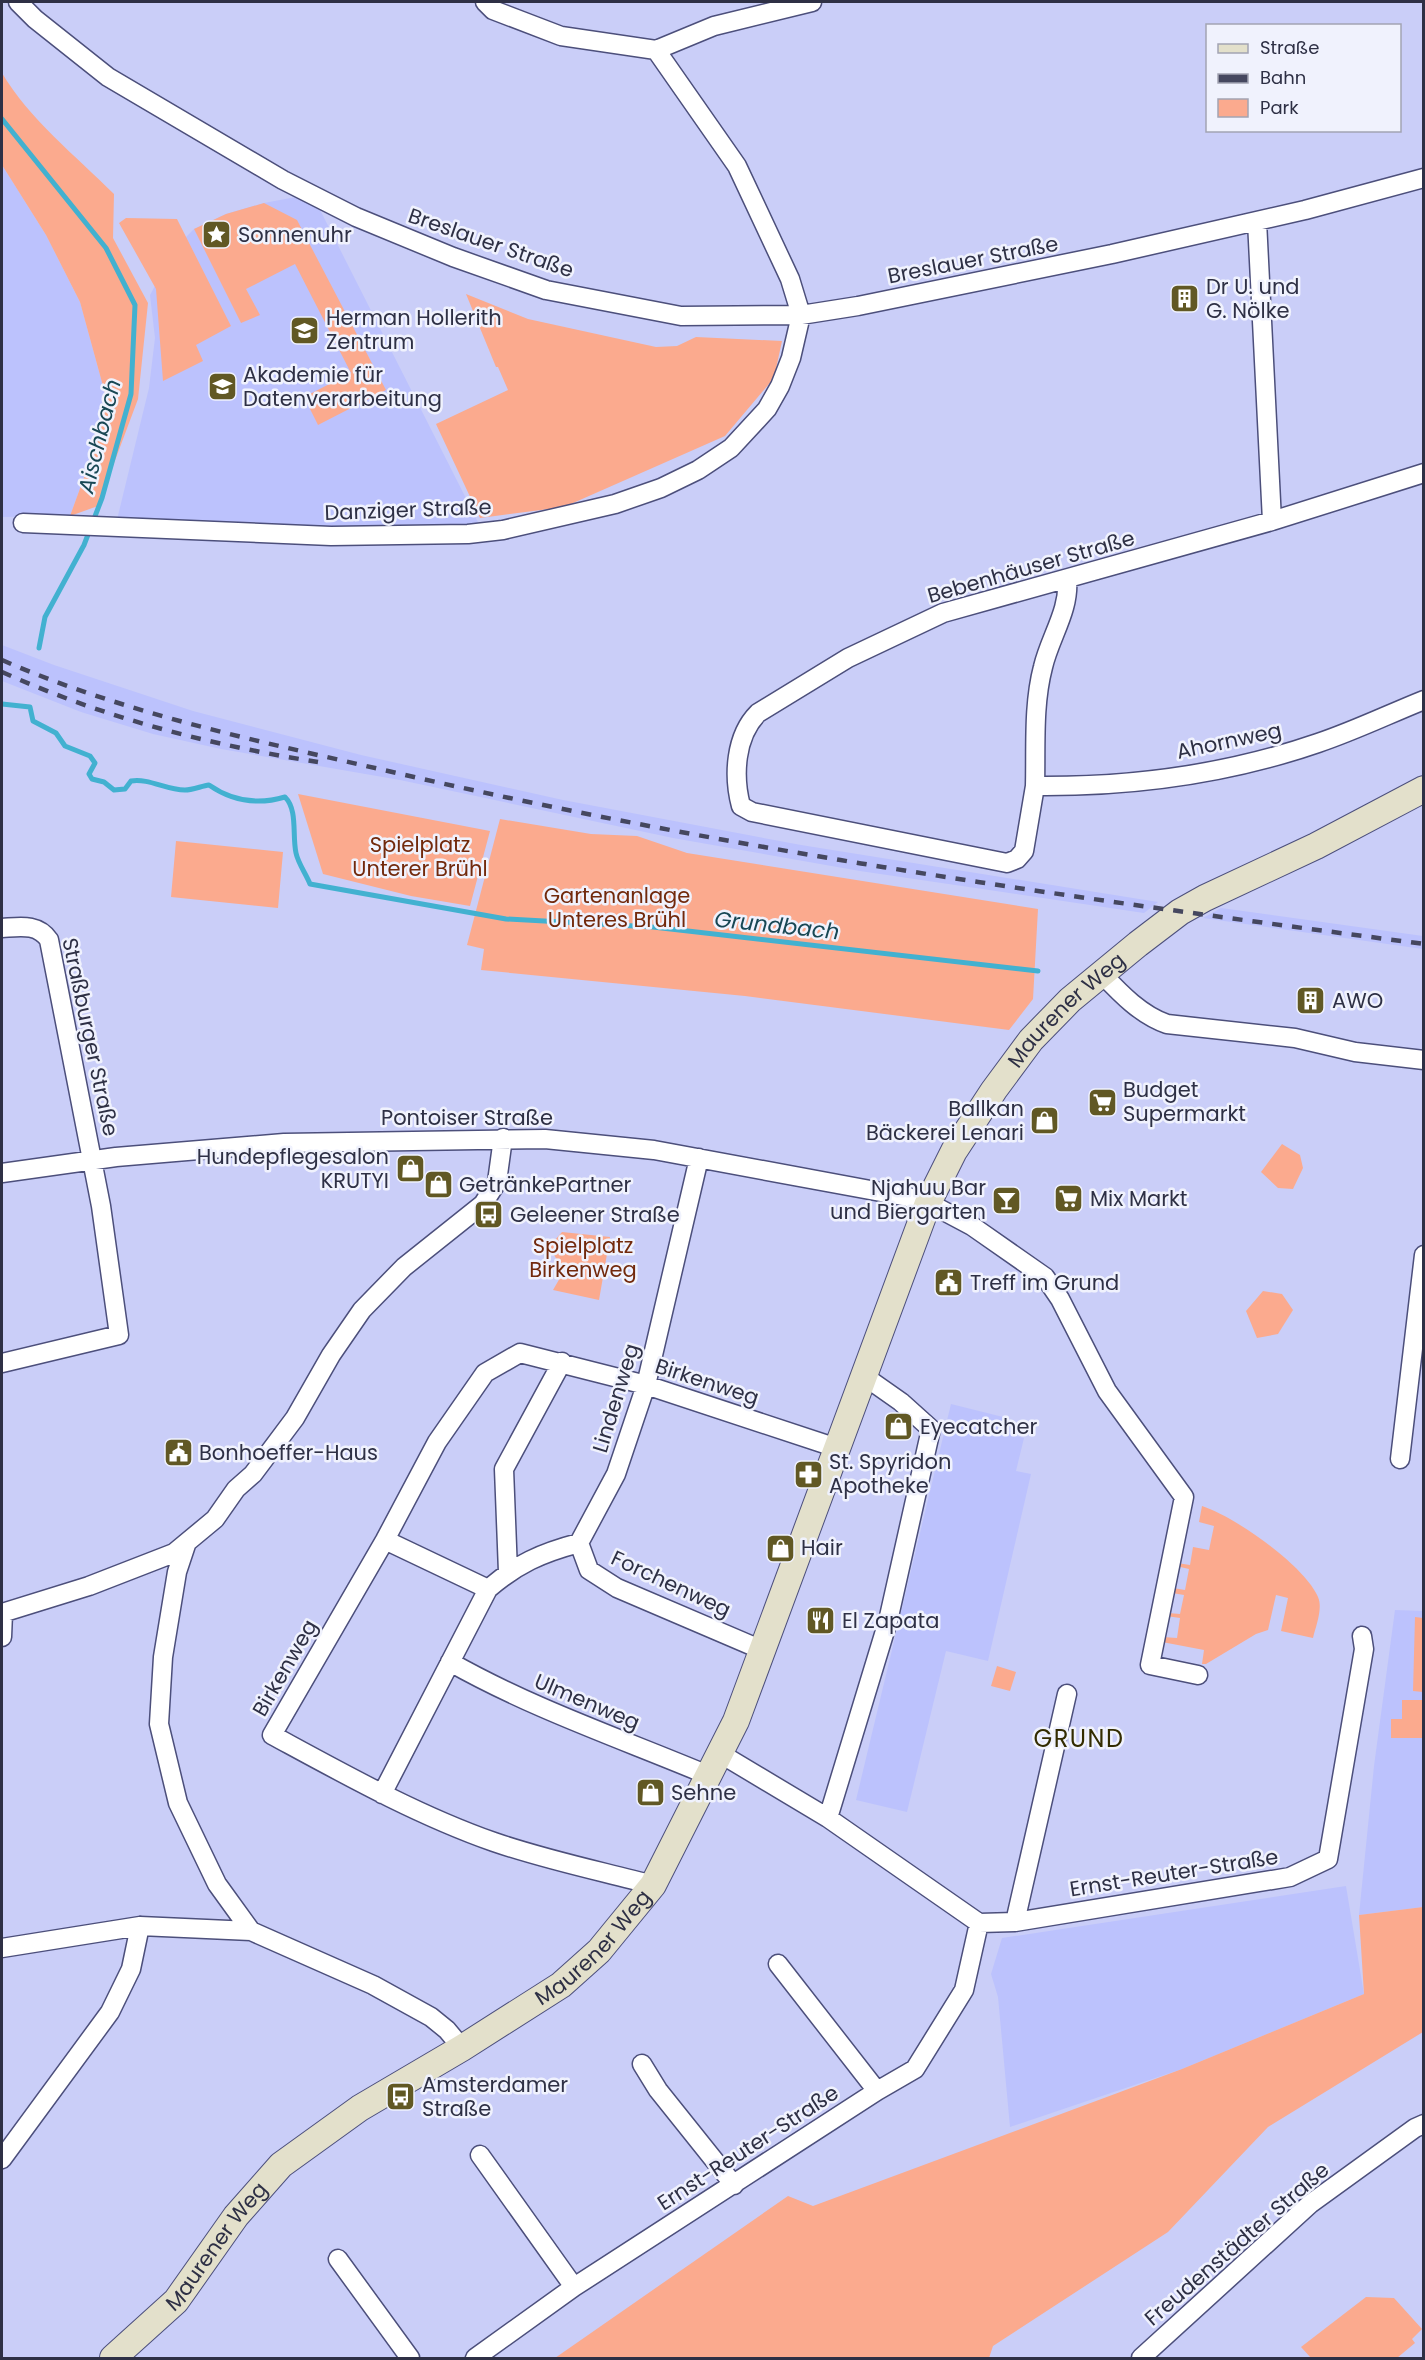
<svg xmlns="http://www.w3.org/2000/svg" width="1425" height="2360" font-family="Poppins,sans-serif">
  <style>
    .built { fill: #bcc2fd }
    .green { fill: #fbaa8e }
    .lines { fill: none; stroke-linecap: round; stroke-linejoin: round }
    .stream { stroke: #42b1d0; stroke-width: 5 }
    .street-casing { stroke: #4c4f7b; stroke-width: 21 }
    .secondary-casing { stroke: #4c4f7b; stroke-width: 28 }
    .street { stroke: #fff; stroke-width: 18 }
    .secondary { stroke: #e3e0cb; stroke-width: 26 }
    .rail { stroke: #45475f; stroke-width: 4.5; stroke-dasharray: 10 10; stroke-linecap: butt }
    .labels { text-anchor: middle; stroke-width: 5; stroke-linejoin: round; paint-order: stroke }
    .poi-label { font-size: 21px; fill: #2e3045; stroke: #f0f2fd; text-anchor: start }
    .street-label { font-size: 21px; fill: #2e3045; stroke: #f0f2fd }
    .park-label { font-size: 21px; fill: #72290c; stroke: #f0f2fd }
    .water-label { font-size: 22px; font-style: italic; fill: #184754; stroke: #f0f2fd }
    .quarter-label { font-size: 24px; letter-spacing: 1.5px; fill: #332c01; stroke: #f0f2fd }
  </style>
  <rect width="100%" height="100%" fill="#cacef8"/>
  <path class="built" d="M2,165L46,235L80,302L106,397L94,450L70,516L2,517Z
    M312,194L483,532L115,528L149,388L155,338L150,295L177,246L194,229L226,214L264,203Z
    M2,645L54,665L193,711L361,755L563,800L801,845L1158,902L1144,913L860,871L673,838L400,780L221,749L153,734L81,712L2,681Z
    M1221,908L1423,936V949L1203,918Z
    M951,1404L1007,1418L1004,1433L1024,1438L1016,1471L1031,1474L988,1661L946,1651L907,1812L856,1800Z
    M1395,1610L1423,1611V1907L1359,1915L1374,1766Z
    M1346,1886L1364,1994L1182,2069L1010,2127L998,1997L991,1974L1002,1938Z"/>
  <path class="green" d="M2,73C29,119 76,156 114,194L113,238L148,303L138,399L98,506L70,516L94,450L106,397L80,302L46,235L2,165Z
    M264,203L297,220L386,390L318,425L304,397L351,373L295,264L246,289L260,315L241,323L194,229L226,214Z
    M126,218L177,219L231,326L196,345L203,361L163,381L156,289L119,223Z
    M466,294L528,319L656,347L677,346L696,337L782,341L774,378L725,436L564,507L480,518L436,424L508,390L498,367H496Z
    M298,794L490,831L470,906L411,896L323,874Z
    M500,819L591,834L637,836L687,853L1038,909L1033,999L1009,1030L745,996L481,970L484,949L467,945Z
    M176,841L283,852L278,908L171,897Z
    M1282,1144L1300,1155L1303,1168L1293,1189L1278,1188L1261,1172Z
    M562,1232L610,1237L599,1300L553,1290L564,1271L549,1247Z
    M1263,1291L1282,1294L1293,1310L1278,1334L1257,1338L1246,1311Z
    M1202,1506C1234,1516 1305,1566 1318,1597C1323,1608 1316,1626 1313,1638L1281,1631L1288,1598L1276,1595L1268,1630L1256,1634L1206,1664H1202L1204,1650L1162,1642L1163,1637L1177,1638L1180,1618L1166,1616L1168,1613L1180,1614L1184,1595L1172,1593L1173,1588L1185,1590L1189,1569L1176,1566L1177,1563L1190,1565L1193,1547L1209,1550L1214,1526L1199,1522Z
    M1415,1617L1423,1618V1692L1413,1691Z
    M997,1666L1016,1672L1010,1691L991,1686Z
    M1402,1700H1423V1738H1391V1719H1402Z
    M1423,1907V2032L1268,2127L1168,2232L993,2346L989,2358H555L788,2196L813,2206L1182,2069L1364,1994L1359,1915Z
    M1366,2297L1394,2298L1422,2329L1412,2339L1415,2343L1397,2358H1311L1301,2347Z"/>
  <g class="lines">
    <path class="stream" d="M2,119L106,248L135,305L131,394L102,498L84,545L45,617L39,648
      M2,704L30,707L33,721L56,733L65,746L90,756L95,763L89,774L92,779L104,782L114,790L125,789L131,781C149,778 166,790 185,790C192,790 202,786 209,785C232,801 258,805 285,797C298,810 292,835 296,853C298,863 306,874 310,884L506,919L653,927L1038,971"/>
    <defs>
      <path id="street" d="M18,2L35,19L108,77L283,180L356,217L453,257L546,290L681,316L801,315L858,306L1112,254L1305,210L1424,178
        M656,50L714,26L812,2
        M1257,221L1272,521
        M23,523L331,536L468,534L503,530L615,504L661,488L698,470L731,448L767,409L780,386L791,358L801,315L790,279L737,166L656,50L561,36L493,10L485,2
        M1067,579C1070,610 1050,637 1043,667C1033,705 1036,747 1035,786C1130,787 1228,774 1318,743C1354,731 1389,714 1424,700
        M1035,786L1024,851L1017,859L1007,863L752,812L741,806C733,776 735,736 758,713L848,658L943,613L1272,521L1424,473
        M2,928C19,927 38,923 49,940L101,1206L119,1335L2,1363
        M1102,974C1121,994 1141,1015 1167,1024L1295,1038L1355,1052L1424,1060
        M2,1173L116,1157L284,1143L545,1139L654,1150L908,1197L940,1209L972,1226L1045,1277L1060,1299L1107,1391L1184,1497L1150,1665L1198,1675
        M1400,1459L1424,1255
        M385,1540L488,1589
        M579,1543L589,1570L617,1588L762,1650
        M186,1545L177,1572L163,1657L159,1724L178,1803L217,1884L251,1931
        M508,1572L504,1469L562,1362
        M2,1613L89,1586L174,1553L215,1519L236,1489L253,1474L295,1418L331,1355L362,1310L404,1267L483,1204L497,1182L503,1138
        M2,1637L3,1613
        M450,1662C533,1709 622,1739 710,1776
        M721,1754L828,1818L979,1923L1015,1922L1290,1877L1328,1859L1364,1649L1362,1636
        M382,1794L488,1589C517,1564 541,1553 579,1543L616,1474L646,1385L699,1158
        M828,1818L888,1621L931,1429L901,1402L864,1376
        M653,1885C600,1871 546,1860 494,1842C417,1815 344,1774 272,1735L385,1540L437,1442L485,1373L520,1353L646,1385L837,1448
        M1015,1922L1067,1694
        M2,1948L140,1926L251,1931L373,1985L431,2017L447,2030L462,2048
        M778,1964L877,2091
        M642,2064L658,2090L734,2185
        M480,2155L574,2287
        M2,2159L110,2012L131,1969L140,1926
        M338,2259L410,2358
        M475,2358L574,2287L877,2091L915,2069L964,1990L979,1923
        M1141,2358L1310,2204L1415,2128L1424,2124"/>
      <g id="secondary">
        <path id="s1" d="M113,2358L176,2301L236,2216L281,2165L360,2108L462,2048L561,1985L599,1951L653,1885L736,1721L928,1203L954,1151L994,1090L1031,1040L1070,1000L1138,944L1180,912L1205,898L1316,846L1424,789"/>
      </g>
    </defs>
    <use href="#street" class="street-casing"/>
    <use href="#secondary" class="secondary-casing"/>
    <use href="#street" class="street"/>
    <use href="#secondary" class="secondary"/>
    <path class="rail" d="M2,660C128,715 267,743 401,774C739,852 1080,899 1424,944
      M2,672C102,717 209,745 318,762"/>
  </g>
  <defs>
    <symbol id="sight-square" viewBox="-11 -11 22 22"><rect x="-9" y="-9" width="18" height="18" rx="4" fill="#615824" stroke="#f0f2fd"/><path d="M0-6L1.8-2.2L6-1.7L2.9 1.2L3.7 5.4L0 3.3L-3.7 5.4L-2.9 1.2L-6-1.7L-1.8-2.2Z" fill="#fff"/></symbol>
    <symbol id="building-square" viewBox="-11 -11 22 22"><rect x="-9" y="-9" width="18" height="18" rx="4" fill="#615824" stroke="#f0f2fd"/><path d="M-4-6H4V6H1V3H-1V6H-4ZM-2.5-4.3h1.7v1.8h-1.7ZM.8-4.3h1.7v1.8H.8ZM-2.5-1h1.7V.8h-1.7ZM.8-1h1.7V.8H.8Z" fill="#fff"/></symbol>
    <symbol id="university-square" viewBox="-11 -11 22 22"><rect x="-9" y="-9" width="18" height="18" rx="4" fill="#615824" stroke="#f0f2fd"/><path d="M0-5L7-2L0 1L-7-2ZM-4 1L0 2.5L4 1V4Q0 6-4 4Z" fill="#fff"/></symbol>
    <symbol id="school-square" viewBox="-11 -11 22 22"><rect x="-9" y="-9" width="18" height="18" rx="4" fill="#615824" stroke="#f0f2fd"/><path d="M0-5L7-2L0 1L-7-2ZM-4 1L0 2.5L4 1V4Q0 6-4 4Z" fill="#fff"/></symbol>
    <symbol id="supermarket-square" viewBox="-11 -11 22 22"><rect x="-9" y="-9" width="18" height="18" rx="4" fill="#615824" stroke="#f0f2fd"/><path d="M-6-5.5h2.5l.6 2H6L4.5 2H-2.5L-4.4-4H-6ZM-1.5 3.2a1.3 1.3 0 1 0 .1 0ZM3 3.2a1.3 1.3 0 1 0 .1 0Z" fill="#fff"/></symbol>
    <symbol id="shop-square" viewBox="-11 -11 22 22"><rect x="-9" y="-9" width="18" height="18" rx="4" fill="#615824" stroke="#f0f2fd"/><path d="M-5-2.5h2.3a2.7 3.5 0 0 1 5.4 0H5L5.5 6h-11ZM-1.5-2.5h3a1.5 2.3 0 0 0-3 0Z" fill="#fff"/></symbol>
    <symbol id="bar-square" viewBox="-11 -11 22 22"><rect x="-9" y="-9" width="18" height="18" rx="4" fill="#615824" stroke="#f0f2fd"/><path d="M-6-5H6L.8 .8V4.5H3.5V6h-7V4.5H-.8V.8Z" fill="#fff"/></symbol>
    <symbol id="bus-square" viewBox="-11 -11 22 22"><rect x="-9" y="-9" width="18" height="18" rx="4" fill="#615824" stroke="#f0f2fd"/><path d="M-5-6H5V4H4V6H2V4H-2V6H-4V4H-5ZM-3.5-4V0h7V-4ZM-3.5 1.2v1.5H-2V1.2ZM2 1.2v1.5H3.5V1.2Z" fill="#fff"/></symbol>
    <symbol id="civic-square" viewBox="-11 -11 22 22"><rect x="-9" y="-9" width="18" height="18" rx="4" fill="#615824" stroke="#f0f2fd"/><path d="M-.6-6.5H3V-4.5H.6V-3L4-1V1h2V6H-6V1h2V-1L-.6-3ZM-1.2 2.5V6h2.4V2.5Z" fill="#fff"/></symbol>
    <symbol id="pharmacy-square" viewBox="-11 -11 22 22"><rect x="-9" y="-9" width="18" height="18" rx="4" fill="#615824" stroke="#f0f2fd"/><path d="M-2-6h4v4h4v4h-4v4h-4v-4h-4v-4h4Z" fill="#fff"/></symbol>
    <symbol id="restaurant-square" viewBox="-11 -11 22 22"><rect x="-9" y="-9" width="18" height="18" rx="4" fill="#615824" stroke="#f0f2fd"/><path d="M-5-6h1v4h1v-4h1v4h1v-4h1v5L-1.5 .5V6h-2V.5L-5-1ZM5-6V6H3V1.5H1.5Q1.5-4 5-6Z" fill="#fff"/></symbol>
  </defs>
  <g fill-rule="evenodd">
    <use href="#sight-square" x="200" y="218" width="33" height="33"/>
    <use href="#building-square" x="1168" y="282" width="33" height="33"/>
    <use href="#university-square" x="288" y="314" width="33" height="33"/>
    <use href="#school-square" x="206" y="370" width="33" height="33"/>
    <use href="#building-square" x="1294" y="984" width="33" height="33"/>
    <use href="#supermarket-square" x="1086" y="1086" width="33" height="33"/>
    <use href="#shop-square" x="1028" y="1104" width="33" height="33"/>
    <use href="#shop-square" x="394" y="1152" width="33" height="33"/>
    <use href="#shop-square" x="422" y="1168" width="33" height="33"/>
    <use href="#supermarket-square" x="1052" y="1182" width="33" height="33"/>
    <use href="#bar-square" x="990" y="1184" width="33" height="33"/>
    <use href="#bus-square" x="472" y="1198" width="33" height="33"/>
    <use href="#civic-square" x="932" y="1266" width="33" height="33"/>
    <use href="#shop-square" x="882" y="1410" width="33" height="33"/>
    <use href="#civic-square" x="162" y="1436" width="33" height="33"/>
    <use href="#pharmacy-square" x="792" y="1458" width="33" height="33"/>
    <use href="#shop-square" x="764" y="1532" width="33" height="33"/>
    <use href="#restaurant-square" x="804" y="1604" width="33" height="33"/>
    <use href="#shop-square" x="634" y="1776" width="33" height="33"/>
    <use href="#bus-square" x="384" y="2080" width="33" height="33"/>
  </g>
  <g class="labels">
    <g class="poi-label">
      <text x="238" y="242">Sonnenuhr</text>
      <text x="1206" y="294">Dr U. und<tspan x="1206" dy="24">G. Nölke</tspan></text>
      <text x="326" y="325">Herman Hollerith<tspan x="326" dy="24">Zentrum</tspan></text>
      <text x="243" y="382">Akademie für<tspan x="243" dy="24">Datenverarbeitung</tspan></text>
      <text x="1332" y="1008">AWO</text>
      <text x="1123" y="1097">Budget<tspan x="1123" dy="24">Supermarkt</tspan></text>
      <text x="1024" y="1116" text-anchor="end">Ballkan<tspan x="1024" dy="24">Bäckerei Lenari</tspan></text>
      <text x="389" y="1164" text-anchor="end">Hundepflegesalon<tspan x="389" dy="24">KRUTYI</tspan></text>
      <text x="459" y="1192">GetränkePartner</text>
      <text x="986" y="1195" text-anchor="end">Njahuu Bar<tspan x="986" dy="24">und Biergarten</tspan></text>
      <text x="1090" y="1206">Mix Markt</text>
      <text x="510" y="1222">Geleener Straße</text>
      <text x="970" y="1290">Treff im Grund</text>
      <text x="920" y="1434">Eyecatcher</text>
      <text x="199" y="1460">Bonhoeffer-Haus</text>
      <text x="829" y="1469">St. Spyridon<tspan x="829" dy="24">Apotheke</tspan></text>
      <text x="801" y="1555">Hair</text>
      <text x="842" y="1628">El Zapata</text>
      <text x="671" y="1800">Sehne</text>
      <text x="422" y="2092">Amsterdamer<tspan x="422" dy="24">Straße</tspan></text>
    </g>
    <g class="street-label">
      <text transform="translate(491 243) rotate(19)" y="7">Breslauer Straße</text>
      <text transform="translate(973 260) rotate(-11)" y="7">Breslauer Straße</text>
      <text transform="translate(408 510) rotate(-2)" y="7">Danziger Straße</text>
      <text transform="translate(1031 567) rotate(-16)" y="7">Bebenhäuser Straße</text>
      <text transform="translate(1229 741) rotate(-12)" y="7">Ahornweg</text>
      <text dy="7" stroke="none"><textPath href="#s1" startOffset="1702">Maurener Weg</textPath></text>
      <text transform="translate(90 1037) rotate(78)" y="7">Straßburger Straße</text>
      <text x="467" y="1125">Pontoiser Straße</text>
      <text transform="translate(707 1382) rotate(18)" y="7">Birkenweg</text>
      <text transform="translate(616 1398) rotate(-73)" y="7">Lindenweg</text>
      <text transform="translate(671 1584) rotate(25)" y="7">Forchenweg</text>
      <text transform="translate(285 1668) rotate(-60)" y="7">Birkenweg</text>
      <text transform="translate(587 1702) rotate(23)" y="7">Ulmenweg</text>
      <text transform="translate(1174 1873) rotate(-9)" y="7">Ernst-Reuter-Straße</text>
      <text dy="7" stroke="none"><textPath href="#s1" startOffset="639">Maurener Weg</textPath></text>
      <text transform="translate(748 2148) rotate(-33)" y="7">Ernst-Reuter-Straße</text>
      <text transform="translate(1237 2244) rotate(-41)" y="7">Freudenstädter Straße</text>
      <text dy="7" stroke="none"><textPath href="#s1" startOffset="153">Maurener Weg</textPath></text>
    </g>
    <g class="park-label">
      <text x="420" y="852">Spielplatz<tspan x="420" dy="24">Unterer Brühl</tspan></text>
      <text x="617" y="903">Gartenanlage<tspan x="617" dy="24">Unteres Brühl</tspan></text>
      <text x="583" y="1253">Spielplatz<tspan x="583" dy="24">Birkenweg</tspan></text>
    </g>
    <g class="water-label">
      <text transform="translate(99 436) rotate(-76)" y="8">Aischbach</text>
      <text transform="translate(777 925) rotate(6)" y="8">Grundbach</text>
    </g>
    <g class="quarter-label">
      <text x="1079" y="1747">GRUND</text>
    </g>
  </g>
  <rect width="1425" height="2360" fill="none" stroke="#2e3045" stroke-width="6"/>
  <rect x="1206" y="24" width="195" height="108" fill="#f0f2fd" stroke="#a2a4b3" stroke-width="1.5"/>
  <rect x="1218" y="44" width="30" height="9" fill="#e3e0cb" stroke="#a2a4b3" stroke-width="1.5"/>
  <text x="1260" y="54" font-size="18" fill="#2e3045">Straße</text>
  <rect x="1218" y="74" width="30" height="9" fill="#45475f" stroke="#a2a4b3" stroke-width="1.5"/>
  <text x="1260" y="84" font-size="18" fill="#2e3045">Bahn</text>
  <rect x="1218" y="99" width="30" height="18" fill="#fbaa8e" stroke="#a2a4b3" stroke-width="1.5"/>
  <text x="1260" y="114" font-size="18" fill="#2e3045">Park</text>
</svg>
